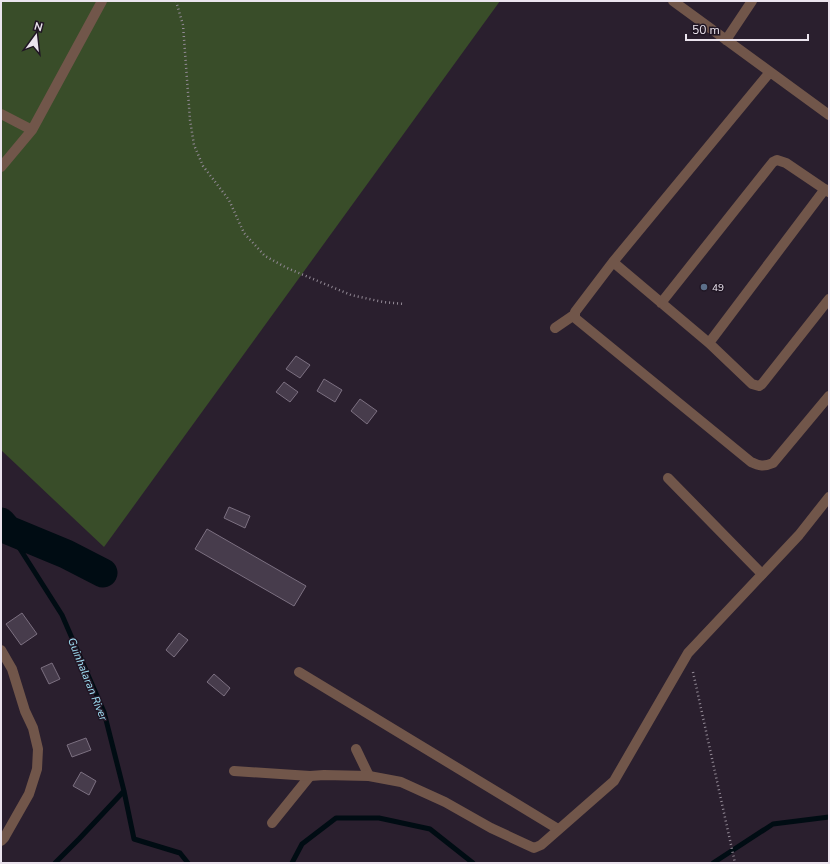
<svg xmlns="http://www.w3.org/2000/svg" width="830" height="864" font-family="'Nunito Sans',sans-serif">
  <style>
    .green { fill: #394d29 }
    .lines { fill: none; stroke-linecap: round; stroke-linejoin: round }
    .stream { stroke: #000c13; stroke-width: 5 }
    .river { stroke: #000c13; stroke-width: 29 }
    .building { fill: #473c4c; stroke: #7c7081 }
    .path { stroke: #938a96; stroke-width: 2.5; stroke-dasharray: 1 3; stroke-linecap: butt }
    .lane { stroke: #71564a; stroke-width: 10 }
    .street { stroke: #71564a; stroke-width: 10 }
    .service-dot { fill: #5c6f8a; stroke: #201624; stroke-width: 1.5 }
    .labels { text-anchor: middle; stroke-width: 3; stroke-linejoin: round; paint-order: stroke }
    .poi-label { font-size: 10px; fill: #ebe4ee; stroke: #201624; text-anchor: start }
    .water-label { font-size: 11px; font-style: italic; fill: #a4e5fb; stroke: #201624 }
  </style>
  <rect width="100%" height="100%" fill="#2a1f2e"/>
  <path class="green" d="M1,1H500L104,547L1,450Z"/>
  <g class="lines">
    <path class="stream" d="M8,530L62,615L104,712L124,791L134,839L180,853L188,863
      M55,863L79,839L124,791
      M292,863L302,844L336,818H379L430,829L473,863
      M713,863L773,824L829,817"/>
    <path class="river" d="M1,522L8,530L66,554L103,573"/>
  </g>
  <path class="building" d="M296,356L310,365L300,378L286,369Z
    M324,379L342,390L335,402L317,391Z
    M284,382L298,392L290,402L276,392Z
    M360,399L377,411L367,424L351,411Z
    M229,507L250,516L245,528L224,518Z
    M207,529L306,586L294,606L195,549Z
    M22,613L37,634L21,645L6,624Z
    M179,633L188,640L174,657L166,650Z
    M52,663L60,679L49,684L41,668Z
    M214,674L230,688L224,696L207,682Z
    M86,738L91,750L72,757L67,745Z
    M81,772L96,781L89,795L73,786Z"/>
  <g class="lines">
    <path class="path" d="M176,1L183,25L190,120L194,145L203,166L229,200L244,233L265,256L287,268L351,295L383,302L404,304
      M693,672L735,863"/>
    <path class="lane" d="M555,328L574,315
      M668,478L762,574
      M299,672L558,829
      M356,749L369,776
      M272,823L310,776"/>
    <path class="street" d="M673,1L829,115
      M726,40L752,1
      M770,72L613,262L575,312V318L751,462C759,466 764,467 773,463L829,396
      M1,114L32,130
      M1,167L32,130L102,1
      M613,262L709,343L752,384L759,386L762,384L829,299
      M661,303L773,162L777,160L786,163L829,192
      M709,343L825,189
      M1,650L12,669L25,711L33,728L38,749L37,769L29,794L4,838L1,841
      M234,771L310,776L324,775L369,776L401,782L445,802L491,828L534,848L541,845L614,781L688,653L799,535L829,497"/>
  </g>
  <circle class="service-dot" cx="704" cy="287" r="4"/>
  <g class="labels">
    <g class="poi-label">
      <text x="712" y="291">49</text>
    </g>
    <g class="water-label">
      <text transform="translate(88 679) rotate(68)" y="4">Guinhalaran River</text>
    </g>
  </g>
  <rect width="830" height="864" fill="none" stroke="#ebe4ee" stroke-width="4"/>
  <g transform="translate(36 36) rotate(15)" stroke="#201624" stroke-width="3" paint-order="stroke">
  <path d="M0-3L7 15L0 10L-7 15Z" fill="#ebe4ee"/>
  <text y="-6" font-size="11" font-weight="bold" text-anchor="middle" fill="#ebe4ee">N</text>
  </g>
  <path d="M686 34v6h122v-6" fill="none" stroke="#ebe4ee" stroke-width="2"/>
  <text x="692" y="34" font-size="12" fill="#ebe4ee" stroke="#201624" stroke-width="3" paint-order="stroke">50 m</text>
</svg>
